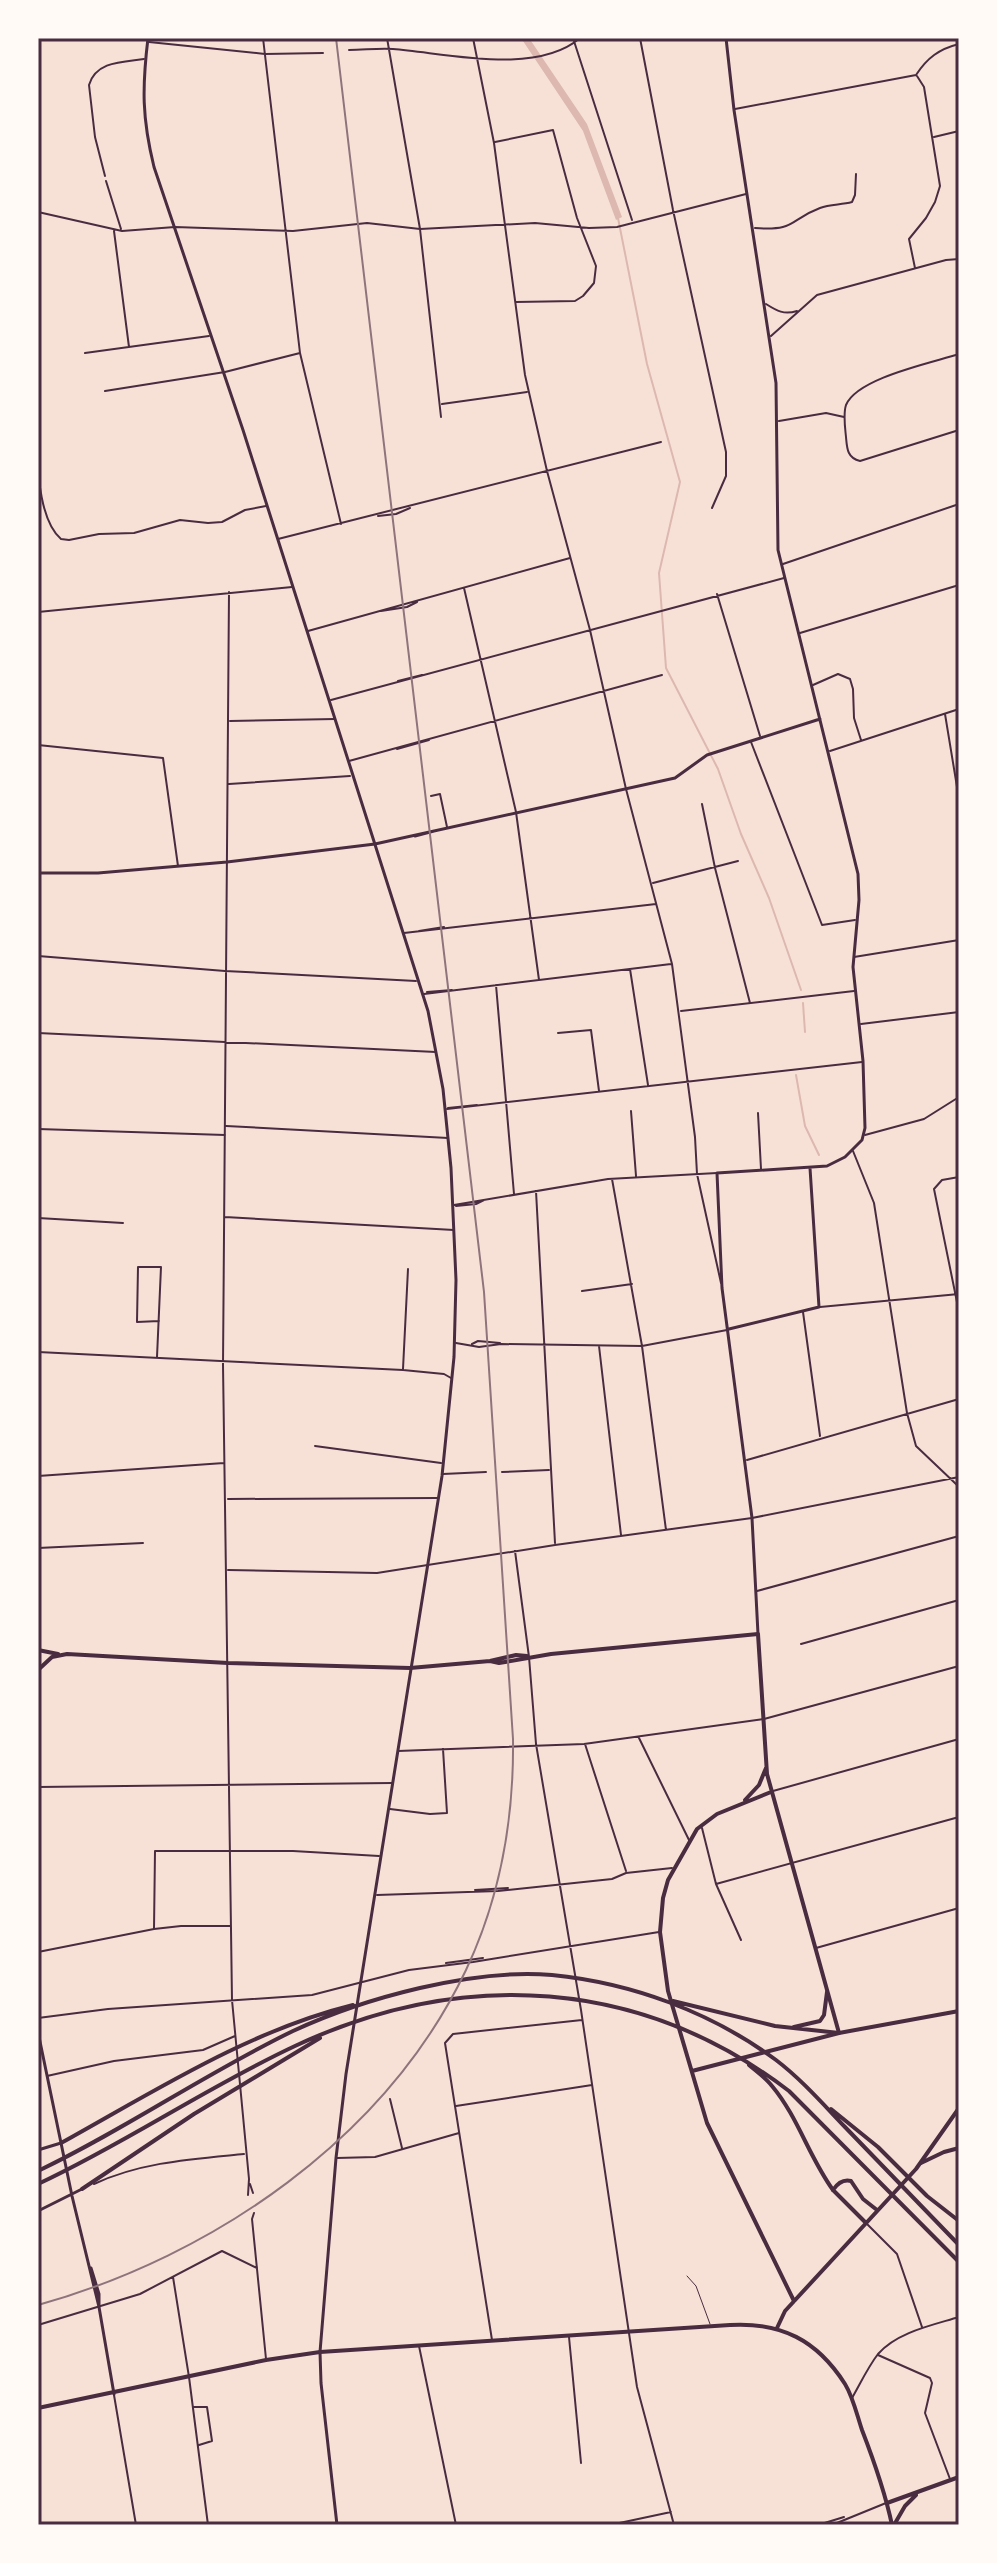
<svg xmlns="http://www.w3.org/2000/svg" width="997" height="2563" font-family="Ubuntu,sans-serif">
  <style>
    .water { fill: #dcb8b0 }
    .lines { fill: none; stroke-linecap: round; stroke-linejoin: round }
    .stream { stroke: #dcb8b0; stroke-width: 2 }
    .service { stroke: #4a2c40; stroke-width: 1 }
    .minor { stroke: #4a2c40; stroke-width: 2 }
    .tertiary { stroke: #4a2c40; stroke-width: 3 }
    .secondary { stroke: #4a2c40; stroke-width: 3 }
    .primary { stroke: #4a2c40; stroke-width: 4 }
    .motorway { stroke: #4a2c40; stroke-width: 4 }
    .rail { stroke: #8f747c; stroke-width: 2 }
    .neatline { fill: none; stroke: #4a2c40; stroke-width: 3 }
  </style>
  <rect width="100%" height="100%" fill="#f7e1d7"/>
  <path class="water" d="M521,38H529L587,124L622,217L616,220L583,131Z"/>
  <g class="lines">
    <path class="stream" d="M618,218L647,364L680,482L659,573L666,668L718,769L741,834L769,898L801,990
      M803,1003L805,1032
      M796,1075L805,1126L819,1155"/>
    <path class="service" d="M687,2276L696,2286L710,2324"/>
    <path class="minor" d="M263,38L300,353L341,524
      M387,38L420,229L441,417
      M473,38L494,143L525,375L547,471L590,630L626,789L672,964L695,1137L697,1174L721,1283
      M573,38L632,220
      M640,38L673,210L726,452V476L712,508
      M149,42L265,54L323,53
      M349,50C364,50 378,48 393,49C446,53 536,76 580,38
      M735,109L916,75C927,58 939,49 959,44
      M934,137L959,131
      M495,142L553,130L577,218L596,266L594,283L583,296L575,301L516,302
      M105,176L95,137L89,85C96,61 123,62 144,59
      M106,181L121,229
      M38,212L122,231L175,227L293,231L367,223L420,229L535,223L589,228L617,227L746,194
      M755,228C797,231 788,220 820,208C830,204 841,205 852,202L855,195L856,174
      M114,231L129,347
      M915,268L909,239L926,218L935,202L940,186L924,87L917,76
      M766,304C777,311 784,315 797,311
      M771,336L817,295L946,260L959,259
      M85,353L209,336
      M959,354C931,363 857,378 846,405C843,414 845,427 846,437C847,448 847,458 860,461L959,430
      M105,391L225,372L300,353
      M442,404L527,392
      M38,411C42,424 39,435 38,449C37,474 41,522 61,539L69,540L99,534L134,533L180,520L208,523L222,522L245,510L266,506
      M779,421L826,413L844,417
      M378,516L396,514L410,508
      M278,539L661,442
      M783,564L959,504
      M464,588L516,812L539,980
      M229,592L223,1365L232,2000L249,2179L248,2195
      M717,594L760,736
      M381,611L407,607L417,602
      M38,612L292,587
      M308,631L570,558
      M800,633L959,585
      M398,681L422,675
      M813,685L838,674L850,679L853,689L854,718L861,740
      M331,700L784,578
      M945,714L959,799
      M230,721L335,719
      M751,742L822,925L855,920
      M38,745L163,758L178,866
      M397,749L429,740
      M830,751L959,709
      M349,761L662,675
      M229,784L350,776
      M431,796L440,794L447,827
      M702,804L715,868L750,1003
      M653,883L738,861
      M419,931L444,927
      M404,933L656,904
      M38,956L225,971L416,981
      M854,957L959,940
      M630,969L648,1085
      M496,985L514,1194
      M427,992L452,990
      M424,994L671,964
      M681,1011L854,991
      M861,1024L959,1012
      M38,1033L436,1052
      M558,1033L591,1030L599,1091
      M448,1108L477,1105
      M447,1109L862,1062
      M631,1111L636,1176
      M758,1113L761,1169
      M226,1126L448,1138
      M38,1129L225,1135
      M865,1135L924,1119L959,1097
      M853,1151L874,1203L907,1413L916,1446L957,1485L959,1493
      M959,1177L942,1180L934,1189L959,1312
      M612,1179L642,1346L666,1530
      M536,1191L555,1543
      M454,1205L608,1179L717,1173
      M456,1206L476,1204L484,1200
      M225,1217L454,1230
      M38,1218L123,1223
      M582,1291L632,1284
      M820,1307L959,1294
      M803,1312L820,1436
      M456,1343L479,1347L501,1344L642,1346L727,1330
      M472,1344L478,1341L500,1343
      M599,1346L621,1535
      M38,1352L403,1370L444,1374L451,1378
      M157,1357L161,1267H138L137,1322L159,1321
      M403,1369L408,1269
      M315,1446L441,1463
      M747,1460L959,1399
      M502,1472L549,1470
      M443,1474L486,1472
      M38,1476L224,1463
      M228,1499L437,1498
      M38,1548L143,1543
      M515,1551L529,1657L536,1744L581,2010L637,2387L674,2525
      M228,1570L377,1573L555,1545L752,1518L959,1477
      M757,1591L959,1536
      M801,1644L959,1600
      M639,1738L689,1840
      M585,1744L626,1871
      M398,1751L584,1744L764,1719L959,1666
      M38,1787L392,1783
      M773,1791L959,1739
      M390,1809L430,1814L447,1813L443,1749
      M702,1828L716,1884L741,1940
      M716,1884L959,1817
      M475,1890L508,1888
      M377,1895L498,1891L612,1879L626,1873L672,1868
      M154,1929L155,1851H293L379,1856
      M816,1948L959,1908
      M38,1952L154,1929L181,1926H230
      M446,1963L483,1958
      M38,2018L108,2009L312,1995L409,1970L473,1962L659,1932
      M47,2076L114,2061L203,2050L235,2036
      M390,2099L402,2148
      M456,2106L592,2085
      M337,2158L375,2157L459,2133
      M94,2184C141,2162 193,2159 244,2154
      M250,2184L253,2193
      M254,2213L252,2219L266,2359
      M866,2223L897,2254L922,2327
      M173,2277L189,2377L208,2525
      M38,2325L140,2294L222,2251L257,2268
      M569,2337L581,2463
      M492,2340L445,2043L453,2034L582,2020
      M419,2346L456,2525
      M878,2355L930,2378L932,2383L925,2413L950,2479
      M114,2395L136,2525
      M852,2398C860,2384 868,2367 878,2354C897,2332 933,2325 959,2317
      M193,2407H207L212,2441L199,2445
      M38,2515L40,2525
      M610,2525L671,2512
      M818,2525L844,2517
      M832,2525L886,2503"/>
    <path class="tertiary" d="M726,38L734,110L776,383L778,550L858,874L859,900L853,967L863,1061L865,1128L862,1140L845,1157L827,1166L717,1173L722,1288L752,1518L758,1634
      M415,836L434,831
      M38,873H98L227,862L375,844L675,778L707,755L820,719
      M729,1329L819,1307L810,1168"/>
    <path class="secondary" d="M148,38C142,88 142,118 154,167L243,430L428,1011L443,1089L451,1168L456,1280L454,1357L442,1476L346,2074L336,2158L320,2352L321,2383L337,2525
      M38,2032L72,2196L99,2307
      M38,2150L61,2143
      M38,2211L82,2189
      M91,2268L99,2294V2307L114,2394"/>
    <path class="primary" d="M38,1650L58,1654
      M490,1661L499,1663L551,1654L758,1634L767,1774L839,2033
      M38,1670L52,1657L67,1654L228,1663L410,1668L490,1661L516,1655L527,1656
      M771,1792L717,1814L697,1829L668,1880L663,1898L660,1932L668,1991L707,2123L794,2301
      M745,1800L759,1785L766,1768
      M692,2071L839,2033L959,2011
      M866,2223L833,2190C837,2184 843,2179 851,2181L863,2199L877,2210
      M777,2328L785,2311L916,2169L959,2108
      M38,2408L266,2360L320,2352L730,2325C781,2322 817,2340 845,2384C853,2397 857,2415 862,2430C874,2461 885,2492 892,2525
      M887,2503L959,2477
      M894,2525L905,2506L916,2495"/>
    <path class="motorway" d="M673,2001L775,2026L839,2033
      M794,2027L820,2021L824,2015L827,1992
      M749,2065C756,2071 766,2078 772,2086C798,2117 809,2157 833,2190
      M831,2109L878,2147L927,2196L959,2221
      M61,2143C155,2091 248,2031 353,2005
      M921,2163L944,2152L959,2148
      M38,2171C126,2129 206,2073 293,2031C364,1998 474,1968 552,1975C632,1983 711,2012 776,2060C801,2079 823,2104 845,2127C883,2166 921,2206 959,2245
      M38,2184C126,2143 207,2087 295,2046C463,1967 641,1978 789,2091L959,2262
      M82,2189L194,2114L320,2038"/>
    <path class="rail" d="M38,2305C214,2256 386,2138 466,1970C500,1898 514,1817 513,1739L484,1292L336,38"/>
  </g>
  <rect width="997" height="2563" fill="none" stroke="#fffaf5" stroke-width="80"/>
  <rect x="40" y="40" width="917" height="2483" class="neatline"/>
</svg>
